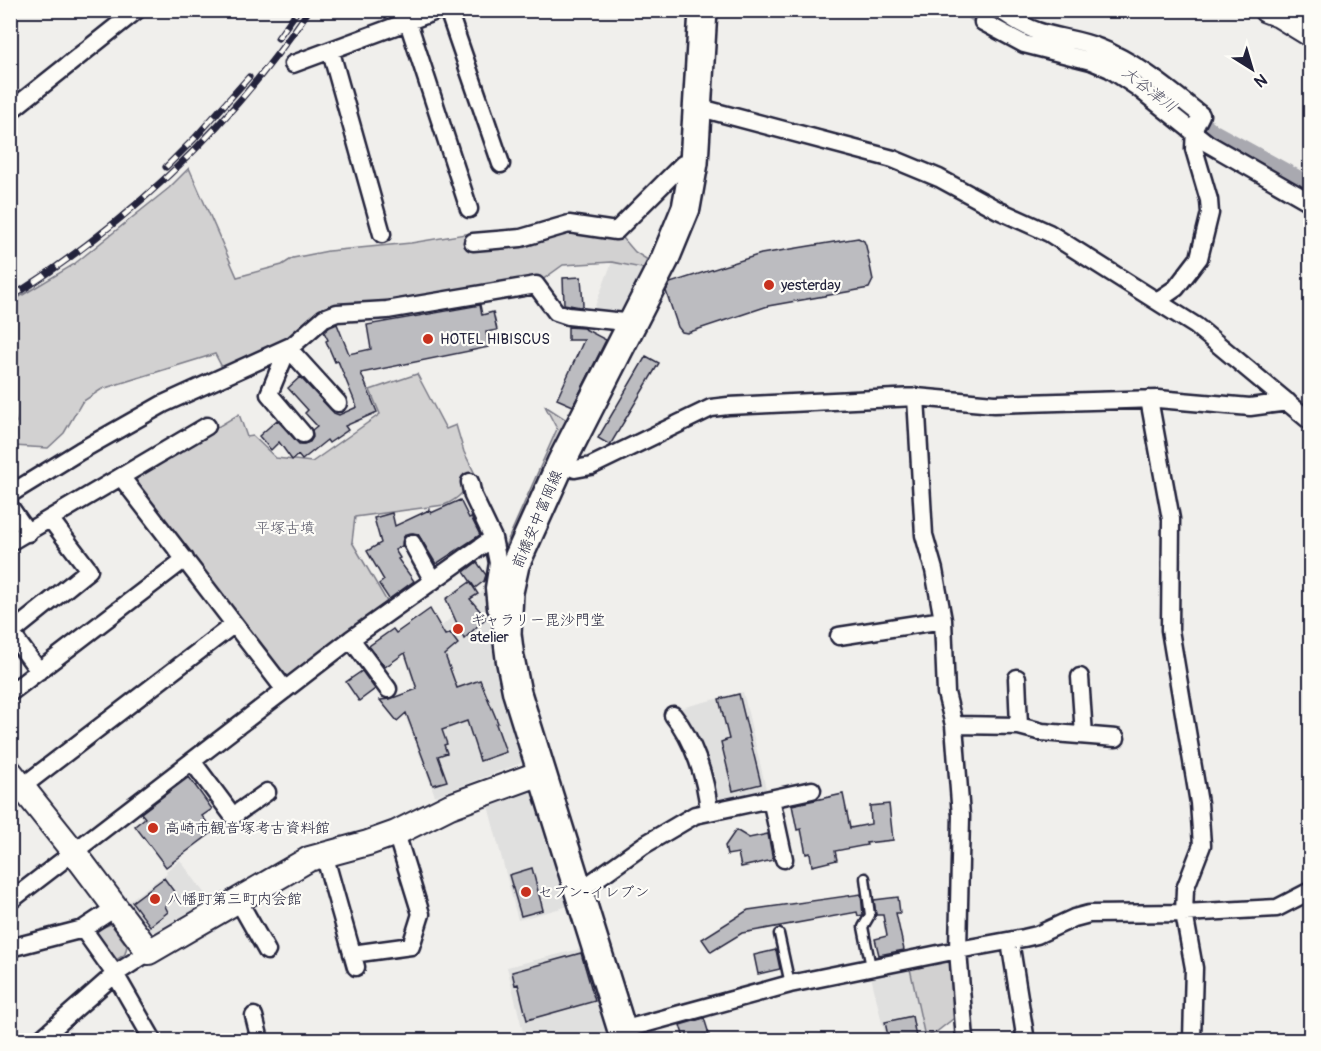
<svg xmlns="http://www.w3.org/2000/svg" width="1321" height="1051" font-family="Pangolin,'Klee One',sans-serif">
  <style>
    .built { fill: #e0e0df }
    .green { fill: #d2d1d1; stroke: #7a7a86; stroke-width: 1.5 }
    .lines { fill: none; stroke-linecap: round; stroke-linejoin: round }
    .river { stroke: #a9a9b0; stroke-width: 27 }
    .building { fill: #bcbcc0; stroke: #22223b; stroke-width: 1.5 }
    .lane-casing { stroke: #22223b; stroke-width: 13 }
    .street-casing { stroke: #22223b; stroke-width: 21 }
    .secondary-casing { stroke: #22223b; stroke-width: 28 }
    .primary-casing { stroke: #22223b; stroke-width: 32 }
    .lane { stroke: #fdfcf7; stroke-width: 8 }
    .street { stroke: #fdfcf7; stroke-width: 16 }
    .secondary { stroke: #fdfcf7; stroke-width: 24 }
    .primary { stroke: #fdfcf7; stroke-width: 27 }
    .rail-casing { stroke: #22223b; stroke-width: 7 }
    .rail { stroke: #fdfcf7; stroke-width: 4.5; stroke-dasharray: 14; stroke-linecap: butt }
    .poi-dot { fill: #c8321e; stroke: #fdfcf7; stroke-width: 2 }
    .labels { text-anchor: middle; stroke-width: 4.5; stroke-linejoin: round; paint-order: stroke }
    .poi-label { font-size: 15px; fill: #22223b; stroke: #fdfcf7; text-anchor: start }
    .street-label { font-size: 15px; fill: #22223b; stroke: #fdfcf7 }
    .park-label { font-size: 15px; fill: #575768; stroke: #fdfcf7 }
    .water-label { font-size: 16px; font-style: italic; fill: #58586a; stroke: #fdfcf7 }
  </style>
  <rect width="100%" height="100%" fill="#f0efec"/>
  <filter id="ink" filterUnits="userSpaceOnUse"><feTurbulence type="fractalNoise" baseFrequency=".0167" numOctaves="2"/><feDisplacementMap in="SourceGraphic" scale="12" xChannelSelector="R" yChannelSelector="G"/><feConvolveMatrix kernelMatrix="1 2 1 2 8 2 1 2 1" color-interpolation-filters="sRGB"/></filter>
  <g filter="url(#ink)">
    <path class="built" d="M612,262L646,269L624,314H592Z
      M489,586L488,615L527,761L435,796L406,718L422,711L405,657Z
      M743,692L767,793L713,803L711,786L681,708Z
      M530,787L538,793L572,905L518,920L487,802Z
      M180,860L211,902L158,933L148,931L126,903L167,873L166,871Z
      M584,948L613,1040H525L507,967Z
      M909,964L925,1037L914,1040H886L870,972Z"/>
    <path class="green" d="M189,168L237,277L282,265L293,258L328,251L411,243L471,233L472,245L571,229L623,238L635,252L651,262L646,269L612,262L563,265L542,280L338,309L290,341L224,371L215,354L102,389L82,402L64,433L48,448L13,446L11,448L10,434L16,422L14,415L10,411L11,302L73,265L169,188Z
      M417,374L446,429L456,425L464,452L475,474C467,488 460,499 444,505L355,517L352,542L389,605L296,676H279L135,485L138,475L239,414L247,437L253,436L276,458L312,462L380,414L370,390Z
      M545,406L570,422L503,577V551L557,429Z
      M111,924L127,946L125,954L113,962L96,930Z
      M955,955L958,1015L935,1033L925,1037L909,964Z"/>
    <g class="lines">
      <path class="river" d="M979,10L1033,35
        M1112,59L1129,70L1210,136L1310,191"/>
    </g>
    <path class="building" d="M858,238L864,241L866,246L873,280L869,288L768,306L687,333L682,332L678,327L666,291L670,283L761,254Z
      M581,277L583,305L580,307L564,304L563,278Z
      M480,305L482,315L493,312L497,330L486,332L489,347L361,373L377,412L345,426L348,430L329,443L327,440L302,460L298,455L292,460L279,442L271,450L259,436L277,420L299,444H304L310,442L313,437L312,430L317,426L305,413L308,410L288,388L300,377L334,413L339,415L357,407L338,361L335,362L326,341L328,340L324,332L330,327L337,324L349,354L371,349L367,325Z
      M568,327L583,328L606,340L573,406L557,399L584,340H568Z
      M646,356L659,363L610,445L598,438Z
      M460,500L469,518L471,517L480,535L436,564L418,534L413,533L406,534L403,538L402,546L395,550L400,558L398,559L414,581L389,599L379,584L384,580L367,551L381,543L374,518L392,513L395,526L429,510L431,513Z
      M477,562L486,575L484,581L475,588L464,572Z
      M470,582L478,594L470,599L486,618L464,639L446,599Z
      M430,609L445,635L450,633L458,644L445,655L457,688L480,680L498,723L496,724L506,752L480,761L467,721L442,730L447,744L444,745L447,753L438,756L447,781L433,785L406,713L397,721L380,700L390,699L417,689L405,653L385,667L369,646L393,629L396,633Z
      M362,671L375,689L359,701L346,682Z
      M739,694L761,784L733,791L721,742L729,739L719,699Z
      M189,777L212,809L202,816L214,831L166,867L135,826L145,818L141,813Z
      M843,794L850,828L871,824L870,806L889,804L893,840L866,843L867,845L835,851L837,860L812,866L810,853L806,854L801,829L797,830L792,805Z
      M736,830L749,838L768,834L773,860L741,867L738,853L727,855L725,846Z
      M532,868L543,910L521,916L509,875Z
      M164,878L178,897L165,906L168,912L150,926L132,902Z
      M861,894L863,915L858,916L857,912L742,933L711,952L702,939L748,910Z
      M898,897L900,913H896L904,950L879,955L875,939L887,936L883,915H876L874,900Z
      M776,950L780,969L758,974L754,955Z
      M581,953L595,1001L527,1020L518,984L515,985L512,972Z
      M912,1016L916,1037L902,1041H889L885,1022Z
      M704,1018L709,1034L685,1041L680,1025Z"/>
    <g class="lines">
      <defs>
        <path id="lane" d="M865,878L870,915L863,927L871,967
          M779,934L790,984"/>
        <path id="street" d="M448,10L501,164
          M986,10L983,22L1024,44L1091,61L1110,69L1137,87L1207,143L1310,202
          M1000,10C1012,18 1024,27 1037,31C1057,38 1079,39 1100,48C1138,63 1169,90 1201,115L1195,127L1194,149L1209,200L1210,213L1199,258L1176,288L1157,301
          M408,22L469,209
          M331,52L382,234
          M293,64L439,10
          M697,107L893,159L939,178L998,210L1049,233L1196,326L1310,421
          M10,111L137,10
          M473,242L521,238L569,224L616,231L683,164L694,163
          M916,397L924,535L934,570L943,620
          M1149,399L1171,519L1170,630L1199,803L1202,845L1185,889L1184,913L1194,968L1192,1040
          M303,434L269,394L288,348L338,403
          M561,463L575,469L591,466L711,408L728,406L916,397L994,404L1158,399L1250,407L1288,402
          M122,478L285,690
          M470,482L473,496L493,538L498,563L494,588L496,608L508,613
          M10,494L80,451L163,404L293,345L324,318L337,313L387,310L536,285L556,312L568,316L634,323
          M10,507L28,533
          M10,542L207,426
          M412,543L433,581
          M839,636L943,620L946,693L954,725L961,816L958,950L965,1040
          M351,639L388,689
          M39,671L11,633L89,570L51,520
          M1080,677L1084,735
          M1017,678L1019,726
          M10,693L185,559
          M673,715C694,741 706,778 709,811
          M954,725L1019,726L1042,732L1116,738
          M192,761L233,816L267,792
          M10,796L233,625
          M771,799L784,859
          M324,854L356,967
          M578,892L644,845L695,815L812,790
          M238,900L267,951
          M10,901L351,639L493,538
          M83,929L115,974L153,1040
          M1010,941L1025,1035
          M10,948L83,929L115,908
          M352,954L411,946L421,914L396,833
          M254,1016L260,1040
          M622,1030L790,984L958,950L1024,938L1037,935L1074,918L1089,914L1184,913L1277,908L1310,891
          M40,1040L115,974L149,952"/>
        <path id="secondary" d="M1266,10L1279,15L1310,34
          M10,772L73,851L149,952L309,859L368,843L396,833L450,806L541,773"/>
        <path id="primary" d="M625,1040L517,693L510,658L507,634L509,592L515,565L561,463L665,259L686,208L694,163L703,10"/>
      </defs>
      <use href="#lane" class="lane-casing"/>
      <use href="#street" class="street-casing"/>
      <use href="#secondary" class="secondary-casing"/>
      <use href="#primary" class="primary-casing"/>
      <use href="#lane" class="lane"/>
      <use href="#street" class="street"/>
      <use href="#secondary" class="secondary"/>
      <use href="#primary" class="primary"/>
      <defs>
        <path id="rail" d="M278,38L298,10
          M166,167L194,139L249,77
          M10,298C130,222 230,127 309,10"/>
      </defs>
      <use href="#rail" class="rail-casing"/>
      <use href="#rail" class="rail"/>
    </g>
  </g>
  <g class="poi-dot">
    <circle cx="769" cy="285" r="6"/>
    <circle cx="428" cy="339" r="6"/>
    <circle cx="458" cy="629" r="6"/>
    <circle cx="153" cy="828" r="6"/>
    <circle cx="526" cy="892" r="6"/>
    <circle cx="155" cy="899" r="6"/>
  </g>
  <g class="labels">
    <g class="poi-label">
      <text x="781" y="290">yesterday</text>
      <text x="440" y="344">HOTEL HIBISCUS</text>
      <text x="470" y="625">ギャラリー毘沙門堂<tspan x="470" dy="17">atelier</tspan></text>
      <text x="165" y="833">高崎市観音塚考古資料館</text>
      <text x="538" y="897">セブン-イレブン</text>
      <text x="167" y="904">八幡町第三町内会館</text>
    </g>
    <g class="street-label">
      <text transform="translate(537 519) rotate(-67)" y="5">前橋安中富岡線</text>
    </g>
    <g class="park-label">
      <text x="285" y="533">平塚古墳</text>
    </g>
    <g class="water-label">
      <text transform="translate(1150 89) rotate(38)" y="6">大谷津川</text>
    </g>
  </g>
  <rect width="1321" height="1051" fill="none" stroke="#fdfcf7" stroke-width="36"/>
  <rect x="18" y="18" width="1285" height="1015" fill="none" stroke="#22223b" stroke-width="2" filter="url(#ink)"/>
  <g transform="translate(1252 69) rotate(143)" stroke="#fdfcf7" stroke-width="4.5" paint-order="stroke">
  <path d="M0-4.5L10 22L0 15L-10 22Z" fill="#22223b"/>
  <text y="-9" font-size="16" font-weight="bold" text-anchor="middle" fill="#22223b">N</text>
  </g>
</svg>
